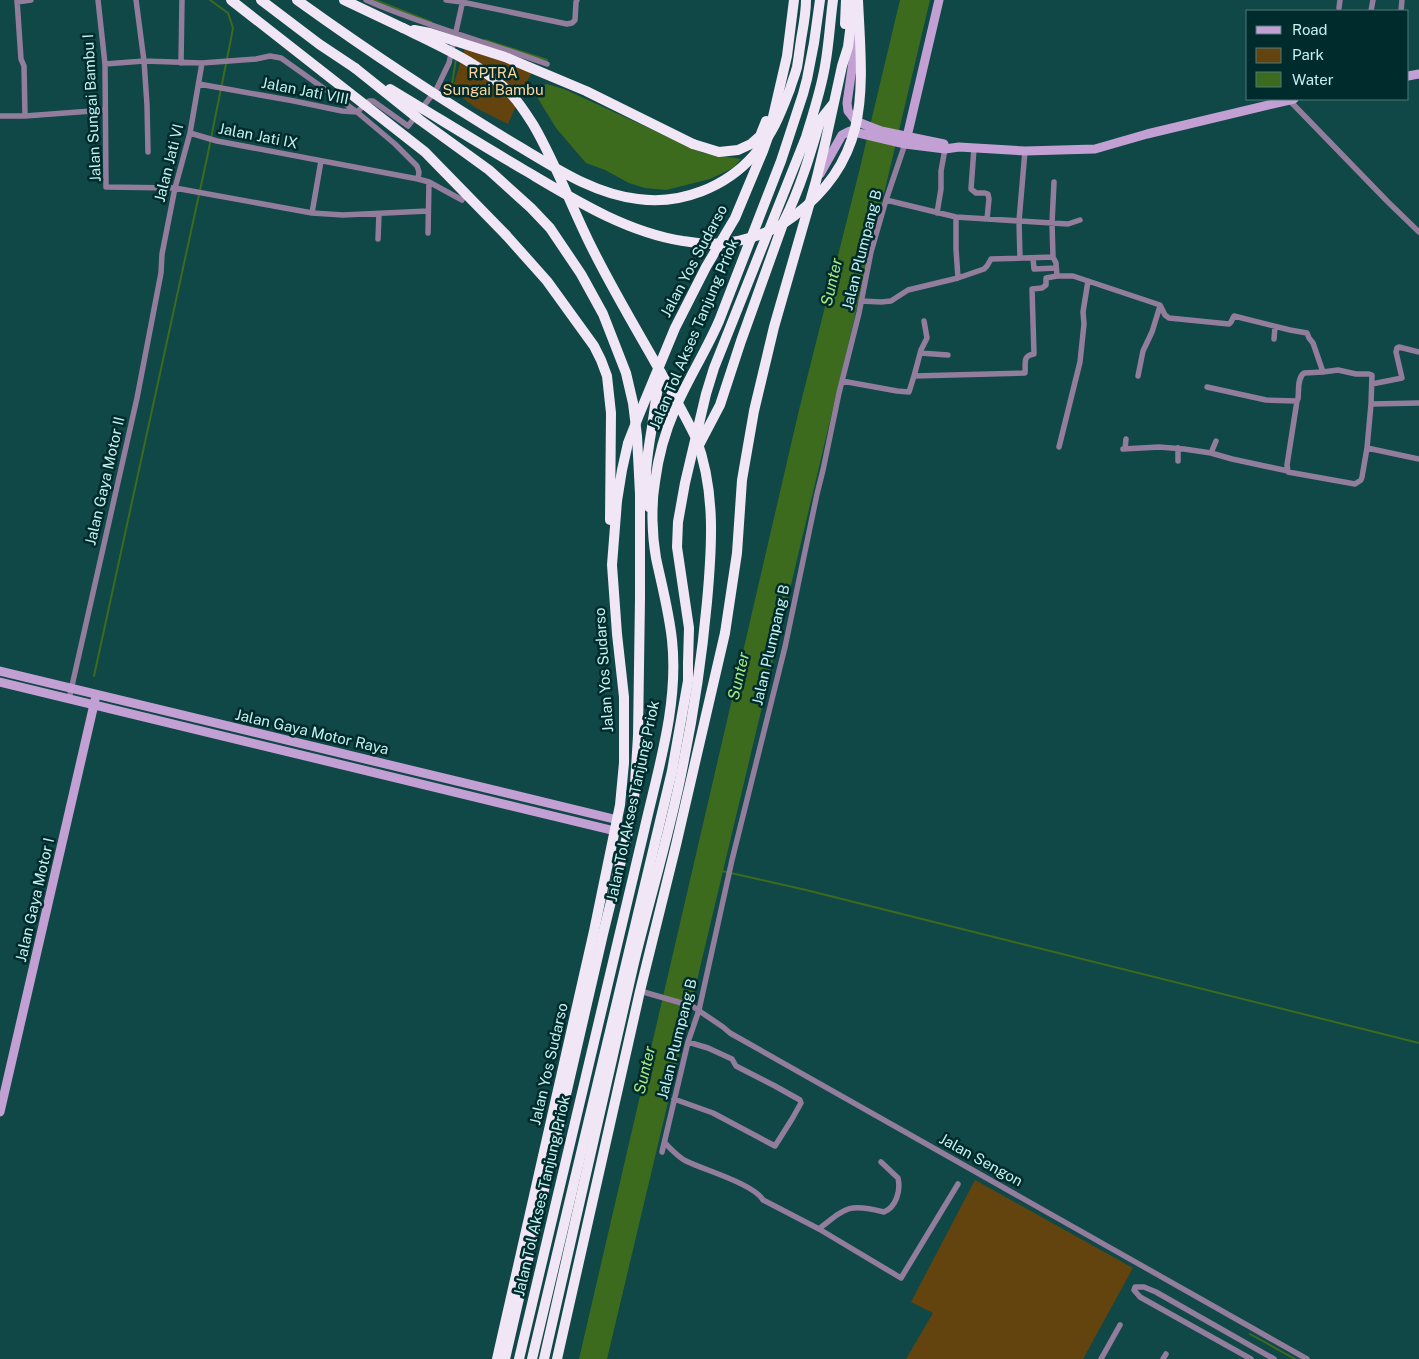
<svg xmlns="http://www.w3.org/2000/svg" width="1419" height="1359" font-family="'Public Sans',sans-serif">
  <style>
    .green { fill: #63440f }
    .water { fill: #3d6b1e }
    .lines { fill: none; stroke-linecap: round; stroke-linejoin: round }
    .stream { stroke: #3d6b1e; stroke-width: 2 }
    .street { stroke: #937d9d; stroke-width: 5.5 }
    .secondary { stroke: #c3a0d3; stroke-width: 9 }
    .highway { stroke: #f0e6f5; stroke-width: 10 }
    .highway-bridge { stroke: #f0e6f5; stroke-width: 10 }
    .labels { text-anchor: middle; stroke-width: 5; stroke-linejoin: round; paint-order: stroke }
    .park-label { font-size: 15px; fill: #ffd498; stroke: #002b2c }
    .street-label { font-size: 15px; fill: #c4f1f0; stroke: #002b2c }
    .water-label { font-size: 16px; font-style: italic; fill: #a7e983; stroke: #002b2c }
  </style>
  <rect width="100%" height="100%" fill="#104747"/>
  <path class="green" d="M468,38L536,67L527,81L508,124L476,108L452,90Z
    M975,1180L1133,1268L1083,1359H906L933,1313L911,1302Z"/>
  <path class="water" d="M900,0H930L607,1359H579L799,410L858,176Z
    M547,84L564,89L703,153L741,159L733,168L710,179L666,190L645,188L629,183L605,170L586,163L556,128L537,97L539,86Z"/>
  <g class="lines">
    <path class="stream" d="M375,0L431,22
      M485,40L547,60
      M446,83L452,84L456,59
      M94,676L207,158L230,44L233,28L228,13L210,0
      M722,871L806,890L1419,1043
      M1250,1334L1295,1359"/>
    <path class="street" d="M17,0L21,59L24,66L25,116
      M98,0L105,64L106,187L175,188L312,213L343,215L428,211
      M136,0L144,61L147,105L148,152
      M366,0C425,26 487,42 547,64
      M446,0L462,2L567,24L572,23L575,20L576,2L577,0
      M17,2L31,0
      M1339,8L1340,0
      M1371,11L1373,0
      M1401,11L1402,0
      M181,63L182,0
      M105,64L144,61L202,63L256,59L270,56L281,58L357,112L395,144L417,166L419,172L418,179L217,141L190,133
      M199,84L294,101L342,111L357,112
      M1289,100L1387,201L1419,232
      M357,112L369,101H373L408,126L436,90L449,63L463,0
      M0,116H25L105,110
      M974,148L971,189L976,193H985L988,194L989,199L987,219
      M418,179L429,182L462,200
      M1054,182L1052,223L1053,257L1056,263L1057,276H1073L1160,305L1165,315L1169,318L1229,324L1231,322L1234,316L1290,330L1307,333L1309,338L1313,343L1323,372L1338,370L1356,374H1369L1372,375L1371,404L1419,403
      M886,200L956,217L1068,224L1080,220
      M312,213L321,161
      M937,213L941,189V171L945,149
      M956,217V249L958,278
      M428,233L429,182
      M378,239L379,214
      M1020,258L1019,221L1025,151
      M1033,258L1034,269L1056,268
      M861,301L881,302L891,301L908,290L958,278L984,269L987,266L991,259L1053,257
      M1274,339L1275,327
      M920,353L948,355
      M914,376L921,350L927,338L924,321
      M1138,376L1143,351L1152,332L1160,306
      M842,381L897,391L909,392L914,376L1025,373C1026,363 1022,356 1034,354L1032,289L1042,288L1046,285V278L1057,276
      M1372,384L1402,378L1396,352L1397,348L1399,347L1419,352
      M1207,387L1266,400L1296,401L1298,399C1299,391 1297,378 1304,373L1323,372
      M1297,401L1287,465L1288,472L1355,484L1361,480L1362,477L1367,448L1371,404
      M1059,447L1080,362L1084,324L1083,312L1088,281
      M1367,448L1419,459
      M1123,449L1159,447L1184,449L1211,453L1232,459L1288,471
      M1125,449L1126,439
      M1211,453L1216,441
      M1178,461V448
      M69,699L137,398L161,273L162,254L175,188L190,133L202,63
      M640,991L692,1006L723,1027L730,1033L1307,1359
      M674,1099L713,1113L775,1146L792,1119L801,1103L800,1100L775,1086L736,1066L732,1059L708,1048L688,1042
      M665,1143C671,1149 678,1157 686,1161C704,1170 754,1184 763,1200L819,1229L901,1278L958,1184
      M662,1152L688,1042L699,1010L732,860L785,647L817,494L823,470L839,393L859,313L871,252L886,200L905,144
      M819,1229C846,1207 849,1203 884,1212C896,1207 901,1191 898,1178L881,1162
      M1101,1359L1120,1325
      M1163,1359L1166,1354
      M1251,1359L1140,1297L1134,1290L1135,1287H1144L1156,1292L1274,1359"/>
    <path class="secondary" d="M857,34L847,103L848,111L852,116L855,120L863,124L881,131L944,144
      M1408,76L1419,74
      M906,141L939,0
      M820,174L842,135L850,131L905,144L945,149L959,147L1025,151L1095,149L1147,134L1294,99
      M0,671L618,820
      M0,682L615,831
      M0,1112L95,700"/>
    <path class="highway" d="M261,0L319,44L355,68
      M344,0L403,28
      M845,24L846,0
      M693,144L719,152L738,150L751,144L760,136L766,121
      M506,235L547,281L594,346L601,360L607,376L611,413L610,520
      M698,447L720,405L741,341L784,221C800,189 810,155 820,121L825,114L833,104
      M649,507C642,484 648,451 652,427C654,409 657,391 661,373
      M497,1359L594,931L620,805L624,763V697L617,634L612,565L617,501L622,470L628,443L639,415L675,328L706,267L735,218L763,151L769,134L787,56L794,0
      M519,1359L644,831C658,769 679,704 672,640C669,612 662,586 656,558C652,535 651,505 655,482C658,458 665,432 675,409C688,379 706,351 719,321L781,161L803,94L807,79L814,43L820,0
      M532,1359L672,771L688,681V663L689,628L677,547L678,522L685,483L706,394L714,368L806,137C813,114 821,90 825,66C829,44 830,22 833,0
      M557,1359L640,991L676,845L725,633L737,553L742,480L754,411L774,327L816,181L825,144L842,66L848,47L854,0"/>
    <path class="highway-bridge" d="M231,0L425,152L506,235
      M297,0C368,51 440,99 515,144C554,167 593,194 638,199C681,205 726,187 754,155C773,134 780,115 790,89C792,82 795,75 797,67C799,56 800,45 802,34C804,23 806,11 806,0
      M403,28C441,47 482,64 512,95C521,105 527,115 534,126C556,164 571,206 591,246C623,311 664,373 696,438C716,491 712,547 707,602C702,657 694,711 683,765C670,833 649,900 633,967C603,1098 574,1228 544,1359
      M414,30L430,33L505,57L586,91L693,144
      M355,68L420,120L489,170L531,208L550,228L581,274L603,314L626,373L633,403L637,436L640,494V598L638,736L634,800L629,828L603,934L505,1359
      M390,89C435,116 480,144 526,171C575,200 626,232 683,241C692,242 701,244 710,244C742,243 769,235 794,216C873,157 862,87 858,0"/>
  </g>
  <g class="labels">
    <g class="park-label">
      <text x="493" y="78">RPTRA<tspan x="493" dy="17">Sungai Bambu</tspan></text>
    </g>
    <g class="street-label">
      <text transform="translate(305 91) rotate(11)" y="5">Jalan Jati VIII</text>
      <text transform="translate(92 108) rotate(-93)" y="5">Jalan Sungai Bambu I</text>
      <text transform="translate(258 136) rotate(11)" y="5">Jalan Jati IX</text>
      <text transform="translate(169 163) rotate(-76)" y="5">Jalan Jati VI</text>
      <text transform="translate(862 250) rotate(-76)" y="5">Jalan Plumpang B</text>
      <text transform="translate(694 261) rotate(-62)" y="5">Jalan Yos Sudarso</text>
      <text transform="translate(694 334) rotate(-67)" y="5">Jalan Tol Akses Tanjung Priok</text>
      <text transform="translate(105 481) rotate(-77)" y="5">Jalan Gaya Motor II</text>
      <text transform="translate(771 645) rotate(-77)" y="5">Jalan Plumpang B</text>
      <text transform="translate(604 670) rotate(-94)" y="5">Jalan Yos Sudarso</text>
      <text transform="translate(312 732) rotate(13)" y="5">Jalan Gaya Motor Raya</text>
      <text transform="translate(633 801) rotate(-78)" y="5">Jalan Tol Akses Tanjung Priok</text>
      <text transform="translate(35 900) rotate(-77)" y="5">Jalan Gaya Motor I</text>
      <text transform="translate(677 1039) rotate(-76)" y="5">Jalan Plumpang B</text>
      <text transform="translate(549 1064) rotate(-77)" y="5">Jalan Yos Sudarso</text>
      <text transform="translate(981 1160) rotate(29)" y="5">Jalan Sengon</text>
      <text transform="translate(542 1196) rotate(-77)" y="5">Jalan Tol Akses Tanjung Priok</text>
    </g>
    <g class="water-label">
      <text transform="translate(831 282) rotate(-77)" y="6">Sunter</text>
      <text transform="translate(738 676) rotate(-77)" y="6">Sunter</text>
      <text transform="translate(644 1070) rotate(-77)" y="6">Sunter</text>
    </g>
  </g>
  <rect x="1246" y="10" width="162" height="90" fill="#002b2c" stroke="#4e7a7a"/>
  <rect x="1256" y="26" width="25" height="8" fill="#c3a0d3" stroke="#4e7a7a"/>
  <text x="1292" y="35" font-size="15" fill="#c4f1f0">Road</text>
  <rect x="1256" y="48" width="25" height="15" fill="#63440f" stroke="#4e7a7a"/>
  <text x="1292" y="60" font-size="15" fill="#c4f1f0">Park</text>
  <rect x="1256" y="72" width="25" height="15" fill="#3d6b1e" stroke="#4e7a7a"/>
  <text x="1292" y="85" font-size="15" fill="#c4f1f0">Water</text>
</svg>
